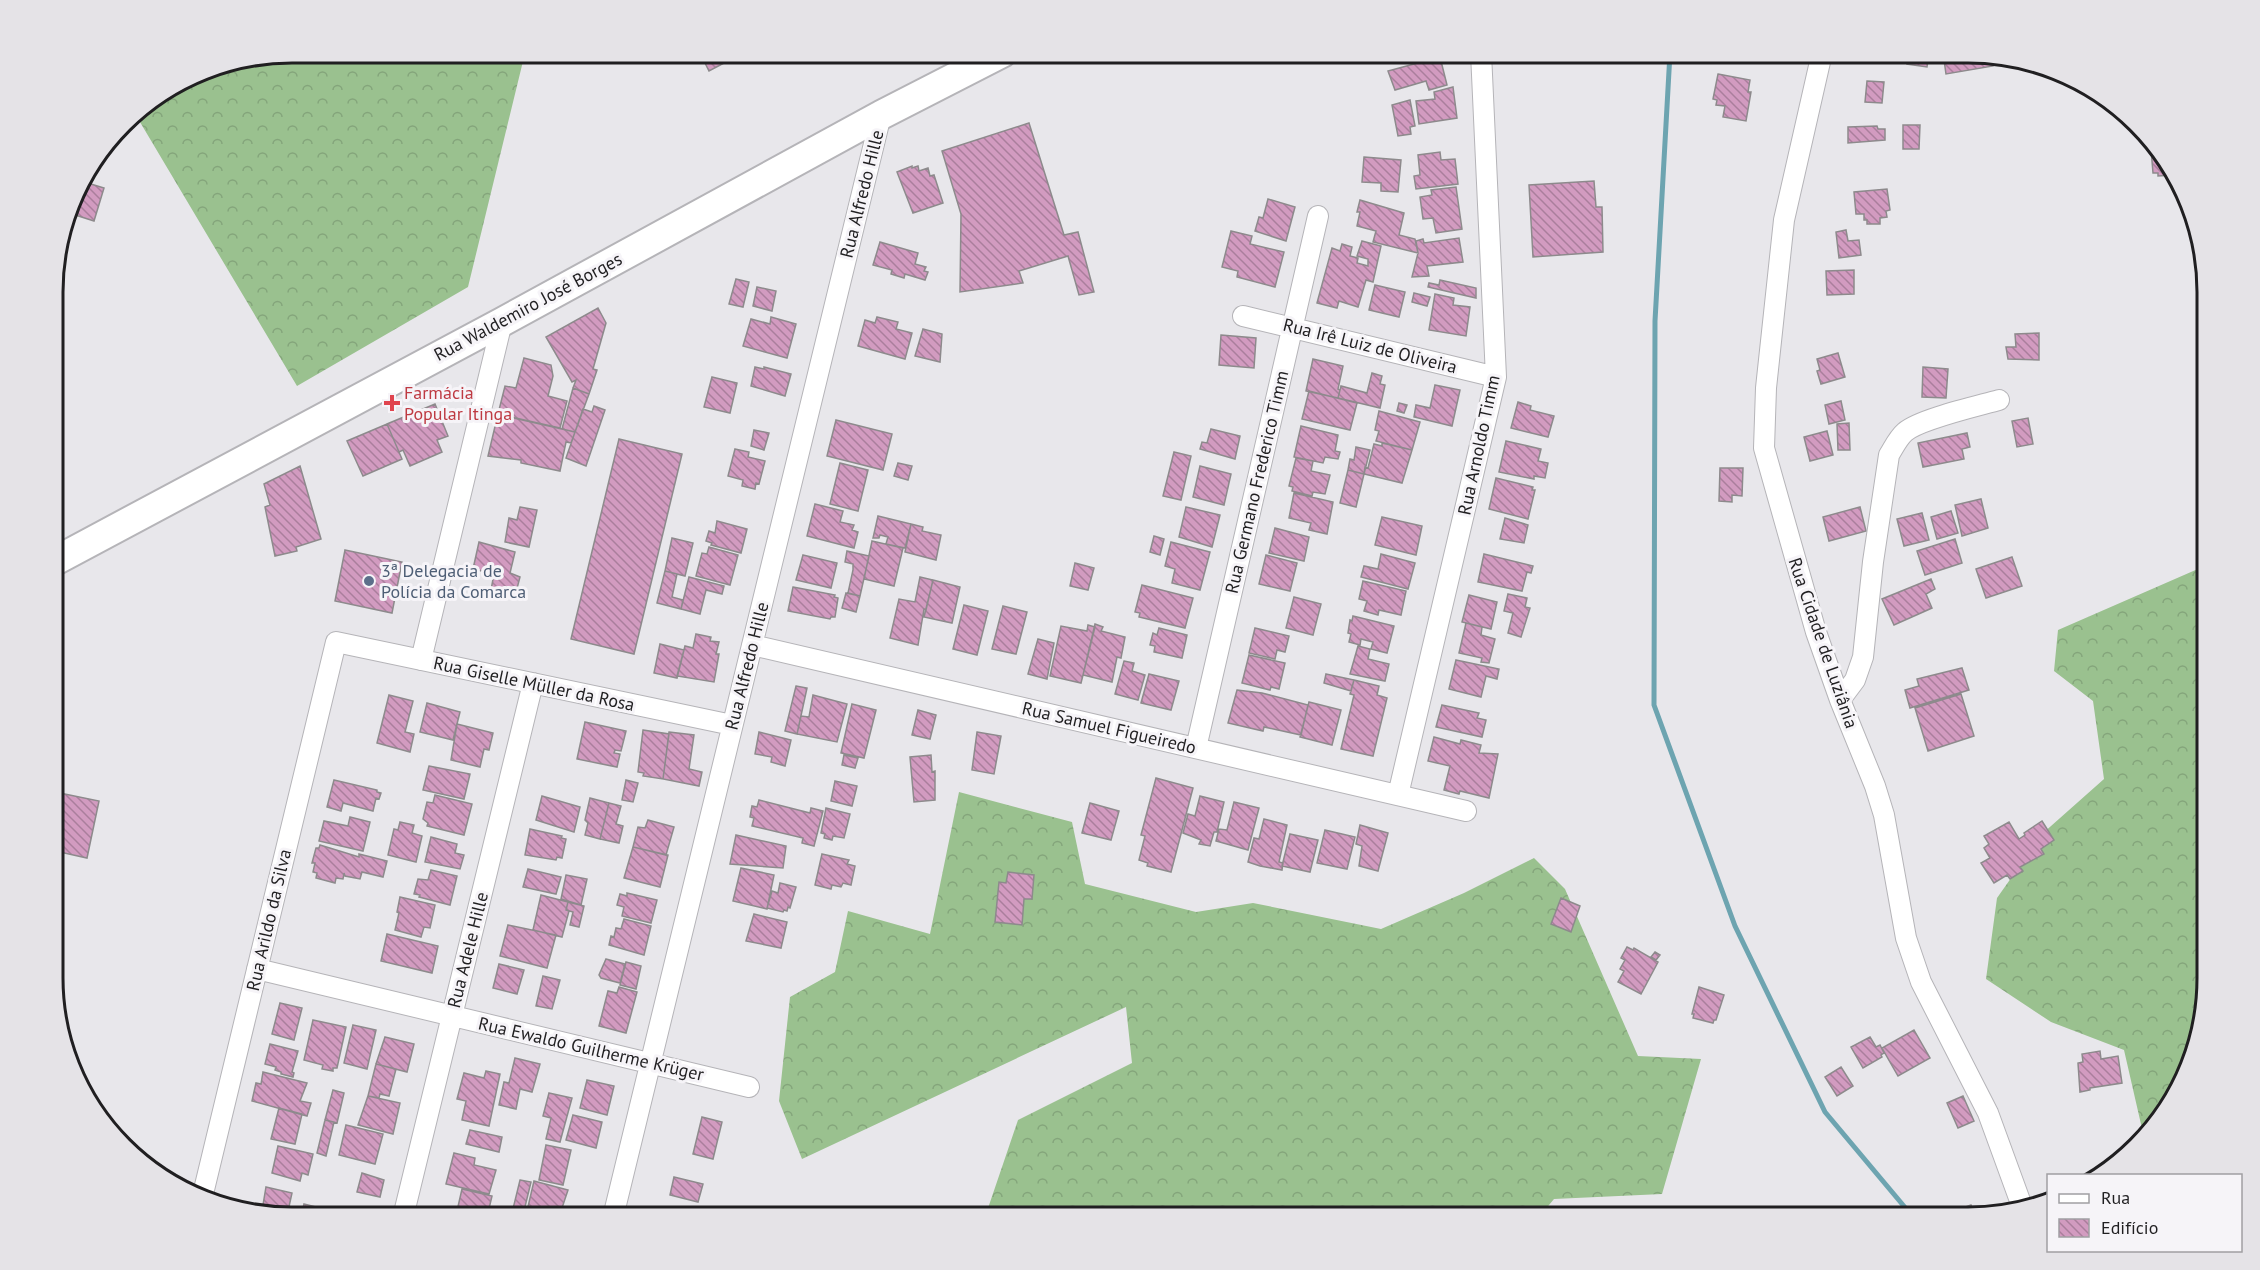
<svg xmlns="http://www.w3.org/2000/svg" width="2260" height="1270" font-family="'PT Sans',sans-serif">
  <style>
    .forest { fill: url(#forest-crowns) }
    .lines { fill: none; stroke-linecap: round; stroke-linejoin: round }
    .stream { stroke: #6da4b0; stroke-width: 5 }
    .building { fill: url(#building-back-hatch); stroke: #8d8a8c; stroke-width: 1.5 }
    .minor-casing { stroke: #b5b4b8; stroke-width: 22 }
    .secondary-casing { stroke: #b5b4b8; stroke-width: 32 }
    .minor { stroke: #fff; stroke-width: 20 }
    .secondary { stroke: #fff; stroke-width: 28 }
    .health-dot { fill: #e0444e; stroke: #f6f4f8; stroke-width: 2 }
    .service-dot { fill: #5c6f8a; stroke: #f6f4f8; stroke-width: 2 }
    .labels { text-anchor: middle; stroke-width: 6; stroke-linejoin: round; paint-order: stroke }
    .street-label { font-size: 18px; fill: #201f21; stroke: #f6f4f8 }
    .health-label { font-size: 18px; fill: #be3a42; stroke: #f6f4f8; text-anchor: start }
    .service-label { font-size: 18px; fill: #4e5e75; stroke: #f6f4f8; text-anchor: start }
    .rim { fill: none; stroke: #201f21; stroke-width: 3 }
  </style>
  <defs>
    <pattern id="forest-crowns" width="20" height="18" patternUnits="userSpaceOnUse" patternTransform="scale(1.5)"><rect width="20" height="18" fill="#9ac18f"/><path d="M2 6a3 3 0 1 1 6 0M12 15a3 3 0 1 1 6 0" fill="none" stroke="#84a57b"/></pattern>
    <pattern id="building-back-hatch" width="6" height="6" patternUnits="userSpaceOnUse" patternTransform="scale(1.5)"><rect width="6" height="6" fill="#d29bc0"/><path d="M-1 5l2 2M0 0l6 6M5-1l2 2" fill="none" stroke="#aa7e9c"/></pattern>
  </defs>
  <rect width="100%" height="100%" fill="#e8e7eb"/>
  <path class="forest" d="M292,53H525L468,287L297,386L134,112L201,71Z
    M2207,565V994L2176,1098L2143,1133L2124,1050L2051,1022L1986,979L1997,898L2042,834L2104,779L2093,701L2054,671L2058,630Z
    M959,792L1072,822L1085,884L1196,912L1253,903L1381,929L1464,893L1534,858L1565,889L1638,1056L1701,1059L1662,1194L1554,1199L1539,1217H985L1018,1120L1132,1063L1126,1007L802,1159L779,1101L790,997L835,972L848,911L930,934Z"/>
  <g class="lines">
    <path class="stream" d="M1670,53L1655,321L1654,705L1735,926L1825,1112L1913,1217"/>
  </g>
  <path class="building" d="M700,53H743L709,71Z
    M816,53H842L822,63Z
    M1422,53H1444L1424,58Z
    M1909,53H1929L1927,67L1907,64Z
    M1943,53H1969L1991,56L1993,66L1946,74Z
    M1440,57L1447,85L1429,90L1426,81L1395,90L1388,71Z
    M2027,60L2030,61L2045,67L2027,66Z
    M1718,74L1750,80L1748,92H1751L1746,121L1723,117L1725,106L1716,105L1717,100L1713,99Z
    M1867,81L1884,82L1882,103L1865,102Z
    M1453,87L1457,118L1419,124L1416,101L1435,99L1434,92Z
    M1410,100L1415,126L1410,127L1411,134L1398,136L1392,105Z
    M1029,123L1064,235L1078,232L1094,292L1079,295L1068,256L1019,271L1023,283L960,292L961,214L942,151Z
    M1903,125H1920L1919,149H1903Z
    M1877,126L1878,129H1885V140L1848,143V127Z
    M2153,146L2167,159L2173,175L2158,176V173H2153L2151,149Z
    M1440,152L1441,160L1455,159L1458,184L1416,189L1414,176L1420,175L1418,155Z
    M1364,157L1401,160L1398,192L1381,191V183L1362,182Z
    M912,166V168L918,166L919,171L928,168L930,176L934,175L943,203L913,213L897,172Z
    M81,181L104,188L94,221L69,213Z
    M1594,181L1596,207H1602L1603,252L1533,257L1529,185Z
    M1456,187L1462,229L1436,233L1433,218L1423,219L1420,197L1432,195L1431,190Z
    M1887,189L1890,210L1886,211L1887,217L1880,218V224H1867V220H1864V214H1856L1854,192Z
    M1268,199L1295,207L1286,241L1255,231L1259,217L1263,218Z
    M1360,200L1404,213L1399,235L1415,239L1418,253L1373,242L1376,231L1357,226L1360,212H1357Z
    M1846,230L1848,241L1859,240L1861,255L1839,258L1836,232Z
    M1231,231L1252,236L1250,244L1284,252L1275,287L1237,277L1238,271L1222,267Z
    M1459,238L1463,262L1427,266L1429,276L1412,277L1418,253L1416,241L1423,239L1424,243Z
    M1362,241L1381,246L1373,282L1366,280L1358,307L1339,301L1337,308L1317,303L1332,248L1340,251L1342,244L1352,247L1350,256L1358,258L1357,263L1368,266V259L1357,256Z
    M880,242L918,253L915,264L926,267L924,271L928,272L925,280L905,274L904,278L891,274L892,270L873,265Z
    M1854,270V294L1827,295L1826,271Z
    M736,279L749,282L743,307L729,304Z
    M1440,280L1476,288V298L1428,287L1429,283L1439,285Z
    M1375,285L1405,292L1399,317L1369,310Z
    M757,287L776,291L772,311L753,306Z
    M1414,293L1430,297L1427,306L1412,302Z
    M1435,294L1454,298L1453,305L1470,307L1466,336L1429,330Z
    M598,308L606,323L593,369L597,370L589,394L573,388L576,380L572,382L546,337Z
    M771,317L796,324L787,358L743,346L751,319L770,324Z
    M877,317L898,322L896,329L912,333L905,359L858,346L865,320L875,323Z
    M923,329L942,334L940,362L915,356Z
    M2039,333V360L2008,359L2006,347H2016L2015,334Z
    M1221,335L1256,338L1254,368L1219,365Z
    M1838,353L1845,377L1821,384L1817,371L1820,370L1817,359Z
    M524,358L551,365L553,376L548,396L567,401L560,428L498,414L505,386L516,388Z
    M1313,359L1343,366L1338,389L1340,390L1338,398L1306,391Z
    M755,367L764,369V367L791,374L785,396L751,386Z
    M1923,367L1948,369L1946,398L1922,397Z
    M1372,373L1382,376L1380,384L1385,385L1380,408L1338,398L1341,386L1367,393Z
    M712,377L737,383L730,413L704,407Z
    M1435,385L1460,390L1452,426L1414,417L1416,405L1430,408Z
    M573,388L589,394L575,432L562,429Z
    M1309,391L1357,403L1350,430L1302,419Z
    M1841,401L1845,420L1829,424L1825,405Z
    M1518,402L1531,406L1530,410L1554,416L1548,437L1511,428Z
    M1399,403L1407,405L1404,413L1397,411Z
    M435,404L448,436L437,440L442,452L410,466L403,450L399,452L387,424Z
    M594,406L605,410L586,466L566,458L583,409L592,412Z
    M1379,411L1420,422L1412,450L1376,441L1379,431L1375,430Z
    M501,415L575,432L571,443L566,442L560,471L521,463V460L488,456L497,418L500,419Z
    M2028,418L2033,444L2017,447L2012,421Z
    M836,420L892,434L883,470L827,456Z
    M1849,423L1850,450H1838L1837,424Z
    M387,424L402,459L363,476L347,441Z
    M1301,426L1338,435L1335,451L1340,452L1338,459L1325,457L1323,463L1294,457Z
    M1211,429L1240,436L1235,459L1200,449L1202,442L1207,443Z
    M754,430L769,433L764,450L751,446Z
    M1827,431L1833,455L1810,461L1804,437Z
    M1967,433L1970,447L1962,449L1964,459L1923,467L1918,443Z
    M619,439L682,454L634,654L571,639Z
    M1506,441L1541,449L1538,461L1548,463L1545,478L1534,476V479L1499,472Z
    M1382,443L1412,450L1402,483L1364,474L1365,467L1368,468L1374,444L1382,446Z
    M1356,447L1370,450L1364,474L1348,470L1350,459L1354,460Z
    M735,449L749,452L748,457L765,461L759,484L756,483L755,489L742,486L743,480L728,476Z
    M1174,452L1191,456L1181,500L1163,496Z
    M1296,458L1313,461L1311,471L1330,475L1325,494L1313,492L1312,496L1292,491L1293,487L1289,486Z
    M840,463L868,470L858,511L830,504Z
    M898,463L912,466L908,480L894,476Z
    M300,466L321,539L296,547L297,551L275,556L265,507L270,505L264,484Z
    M1200,466L1231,474L1224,505L1193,497Z
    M1720,468H1743L1742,496L1732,495V502L1719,501Z
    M1348,470L1364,474L1356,507L1340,503Z
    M1496,478L1533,487L1532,490H1535L1528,519L1489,509Z
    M1294,493L1333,502L1327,534L1309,530L1311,523L1289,518Z
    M1981,499L1988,528L1962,536L1955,505Z
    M815,504L843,511L840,522L854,525L852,530L858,532L854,548L807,536Z
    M520,507L537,510L529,547L505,542L509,518L517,520Z
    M1186,507L1220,515L1212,547L1179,537Z
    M1860,507L1866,531L1829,541L1823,517Z
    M1951,511L1958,533L1937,539L1931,517Z
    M1922,513L1929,540L1904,546L1897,519Z
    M878,516L911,524L905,548L886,544L888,537L880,535L879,538H873Z
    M1382,517L1422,526L1416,555L1375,545Z
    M1505,518L1528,525L1524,543L1500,539Z
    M717,521L747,529L741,553L711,545L712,543L706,541L709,531L715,533Z
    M911,524L923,527L922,531L941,535L936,560L905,552Z
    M1275,528L1309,537L1304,561L1269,553Z
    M1154,536L1164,539L1160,555L1150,552Z
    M672,538L693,543L685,576L665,571Z
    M1955,539L1962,563L1925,575L1917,551Z
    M872,541L903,548L894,586L864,579Z
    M479,542L515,552L510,573L520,577L515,596L491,590L494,574L473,569Z
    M1171,542L1210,552L1200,590L1172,583L1175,569L1165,566Z
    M709,547L738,555L730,585L696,576L702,553L707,554Z
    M345,550L402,562L392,613L335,601Z
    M847,551L869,556L860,596L848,593L853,570V564L845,562Z
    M1381,554L1415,563L1408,589L1361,577L1364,566L1378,569Z
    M1484,554L1533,566L1531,573L1527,572L1522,591L1478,582Z
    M803,555L837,563L831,588L796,580Z
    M1266,555L1297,563L1290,591L1259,584Z
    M2012,557L2022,586L1986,598L1976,569Z
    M1075,563L1094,568L1088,590L1070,586Z
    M665,571L677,574L672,597L683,600L681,609L657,603Z
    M689,577L724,586L722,594L706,590L700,614L681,609Z
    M920,577L933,580L926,610L924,609L918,645L890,638L899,599L915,602Z
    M1931,579L1935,589L1926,594L1932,608L1894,625L1882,599Z
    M933,580L960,587L952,623L924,617Z
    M1363,581L1406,591L1401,615L1379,610L1378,615L1364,611L1367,601L1359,599Z
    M1142,585L1193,598L1185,628L1139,617L1140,613L1135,612Z
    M793,587L835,595L834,597L838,598L835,617H831L830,619L788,611Z
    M846,593L860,596L856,612L842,608Z
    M1508,594L1527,598L1525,607L1530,608L1521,637L1508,633L1513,613L1504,611Z
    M1469,595L1497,602L1491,629L1462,622Z
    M1294,597L1321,604L1313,635L1286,628Z
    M964,605L988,611L977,655L953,649Z
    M1003,606L1027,612L1016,654L992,649Z
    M1353,616L1394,626L1387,653L1371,649L1373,642L1361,639L1360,645L1349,642L1351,634L1348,633L1350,620L1352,621Z
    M1466,623L1482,627L1481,635L1495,639L1489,663L1481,662L1482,658L1459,653Z
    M1095,624L1103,627L1101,631L1125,637L1121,658L1117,657L1112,682L1083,675Z
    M1088,625L1095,627L1081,683L1050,676L1061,626L1087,631Z
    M1159,628L1187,635L1182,658L1154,652L1155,646L1150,645L1153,633L1157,635Z
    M1255,628L1289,636L1285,652L1277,650L1275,659L1249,653Z
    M696,634L711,637L710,641L719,642L716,654H719L714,682L677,676L685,646L693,648Z
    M1038,639L1054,643L1047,679L1028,674Z
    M660,644L684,650L677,678L654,673Z
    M1358,646L1370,649L1368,659L1389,664L1385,681L1350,674Z
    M1249,655L1285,663L1279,689L1271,687L1270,690L1242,683Z
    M1456,660L1499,669L1497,679L1486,676L1481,697L1449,689Z
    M1124,661L1134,663L1132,671L1145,675L1138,700L1115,694Z
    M1962,668L1969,690L1910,708L1905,690L1919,686L1917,679Z
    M1149,674L1179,681L1171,710L1141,703Z
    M1326,674L1354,680L1351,691L1324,683Z
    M1354,680L1379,686L1377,695L1387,698L1373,756L1341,749L1354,695L1350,694Z
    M796,686L807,688L797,734L785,731Z
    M1237,690L1262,693L1308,705L1301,735L1264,727L1263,731L1228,723Z
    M1961,694L1974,736L1928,751L1915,708Z
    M389,695L413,701L405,732L414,734L410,752L377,743Z
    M813,695L847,704L837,742L797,734L801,716L809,717Z
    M1309,702L1341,710L1332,745L1300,737Z
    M427,703L460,712L453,740L420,732Z
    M852,704L876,710L864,758L841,753Z
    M1442,705L1479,713L1477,718L1486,720L1482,737L1436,727Z
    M918,710L936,715L930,739L912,735Z
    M585,722L626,731L621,751L615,750L614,753L620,754L617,767L577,759Z
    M457,724L493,733L489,750L484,749L480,767L451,760Z
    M643,730L669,734L663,779L643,776L644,773L638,772Z
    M669,732L694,735L689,769L702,772L699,786L663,779Z
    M759,732L791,740L785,766L771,762L772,757L755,754Z
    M977,732L1001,736L994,774L972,770Z
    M1434,737L1460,744L1461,740L1481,745L1479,753L1498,754L1489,798L1460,791L1459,794L1444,790L1450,766L1428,761Z
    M844,755L858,758L855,768L842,765Z
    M931,755L932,772L935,771V800L914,802L910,757Z
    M429,766L470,774L464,799L423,790Z
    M1156,778L1193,788L1171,872L1147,866L1148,863L1139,860L1145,836L1141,835Z
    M334,780L377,790V792L381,793L379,799L376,798L373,811L343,803L341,811L327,807Z
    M626,780L638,783L633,802L622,800Z
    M835,781L857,786L852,806L831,801Z
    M55,792L99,801L87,858L55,851Z
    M435,795L472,804L464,835L427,826L428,823L423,819L427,802L433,803Z
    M542,796L580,807L574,832L536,820Z
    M1200,796L1224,802L1217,832H1214L1210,846L1199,844L1201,840L1183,833L1188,814L1195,816Z
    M590,798L609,803L600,839L585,835L588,823L585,820Z
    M759,800L810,813L811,808L823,811L814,846L802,843L803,838L752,826L754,818L750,817L752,806L757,807Z
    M1234,802L1259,808L1248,850L1216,841L1219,829L1227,830Z
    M609,803L621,806L616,824L623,826L619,843L600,839Z
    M1090,803L1119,811L1111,840L1082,833Z
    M826,808L850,814L844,838L833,836L832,840L824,838L825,834L821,833Z
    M350,817L370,822L363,851L319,841L324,821L348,826Z
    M1264,819L1287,825L1279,862L1283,863L1282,870L1260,866L1248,862L1254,838L1259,839Z
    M648,820L674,827L666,855L633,847L638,827L645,828Z
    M2042,821L2054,840L2041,849L2044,854L2020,867L2023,871L2010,879L2007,875L1994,883L1981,863L1990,858L1984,848L1989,844L1984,836L2009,822L2019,839L2025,835L2024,833Z
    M400,822L414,825L412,833L422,836L416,862L388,855L394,829L398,830Z
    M1360,825L1388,833L1378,871L1359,866L1362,846L1356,844Z
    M530,829L562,836L561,838L566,839L562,858L557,857L556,860L525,855Z
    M1325,830L1355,837L1347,869L1317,863Z
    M1290,834L1318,840L1310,872L1282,866Z
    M736,835L786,846L783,868L730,864Z
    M431,837L457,844L455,853L464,855L460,869L425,862Z
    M320,845L359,857V854L387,861L383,877L362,872L360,879L345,876L344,873L343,879L336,878L335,883L316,878L317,873L313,872L315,863H312L316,848H319Z
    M633,847L668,855L660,887L624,878Z
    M822,854L849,860L847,864L855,866L851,885L843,883L841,887L832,885L831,889L815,885Z
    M741,868L774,875L767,909L733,901Z
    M528,869L561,877L556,894L523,887Z
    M431,870L457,876L450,905L419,897L420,895L414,894L418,879L428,880Z
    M1008,872L1034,875L1032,899H1024L1022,925L995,922L999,882L1006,883Z
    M566,875L587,879L581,905L561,899Z
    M780,883L796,887L790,908L788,907L787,911L784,910L783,912L767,908L772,891L778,893Z
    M627,893L657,900L651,923L622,916L624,907L617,905L620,894L627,896Z
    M541,895L568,902L566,910L569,911L562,937L533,930Z
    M400,897L435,905L430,928L424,927L421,937L395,930L399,913L397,912Z
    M1561,898L1580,906L1571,932L1551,924Z
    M568,902L584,906L579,927L570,925L573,912L566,910Z
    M754,914L787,922L781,948L746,941Z
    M624,919L651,926L644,955L609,945L611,936L614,937L616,928L621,929Z
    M508,925L556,935L547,968L500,956Z
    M387,934L438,946L432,973L381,961Z
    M1627,947L1633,950L1634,948L1658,962L1641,994L1618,982L1624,971L1620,969L1625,960L1621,958Z
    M1655,952L1660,955L1656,960L1651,957Z
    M606,959L625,964L620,983L601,978L599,975Z
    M626,962L641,966L636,989L620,985Z
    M499,964L524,970L517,994L493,988Z
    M543,976L560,980L552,1009L536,1006Z
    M619,987L637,992L626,1033L599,1026L608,991L617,993Z
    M1699,987L1724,995L1716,1020H1714L1713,1023L1693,1018L1694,1014H1692Z
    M280,1003L302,1008L294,1040L272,1034Z
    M313,1020L346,1027L337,1068H333V1071L322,1069L323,1065L304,1060Z
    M353,1025L376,1030L367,1069L344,1063Z
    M1914,1030L1930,1058L1898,1076L1882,1048Z
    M385,1037L414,1044L407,1072L376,1064Z
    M1870,1037L1876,1047L1880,1045L1884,1053L1881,1055L1882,1057L1863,1068L1851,1047Z
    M270,1044L298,1051L292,1072L294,1073L293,1077L281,1074V1072L275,1070L276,1067L265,1064Z
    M2100,1051L2101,1059L2118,1056L2122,1083L2090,1088V1090L2080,1092L2078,1063L2083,1062L2082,1054Z
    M515,1058L540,1064L532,1092L520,1089L516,1109L499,1105L504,1082L509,1083Z
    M376,1064L396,1069L389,1096L380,1094L379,1098L368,1096Z
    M1841,1067L1853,1086L1837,1096L1825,1077Z
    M486,1071L500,1074L489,1126L462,1120L466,1101L457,1099L464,1073L484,1078Z
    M263,1072L307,1083L300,1101L311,1103L307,1116L252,1101L256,1083L261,1084Z
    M587,1080L614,1086L607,1115L580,1108Z
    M333,1090L344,1093L337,1123L325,1120Z
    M549,1093L572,1098L560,1142L546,1139L551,1118L543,1116Z
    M368,1096L400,1103L393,1134L358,1125Z
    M1963,1096L1974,1121L1958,1128L1947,1103Z
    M279,1108L302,1114L295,1144L271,1139Z
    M573,1115L602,1122L596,1148L566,1140Z
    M702,1117L722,1122L713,1159L693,1154Z
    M325,1120L334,1122L326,1156L317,1153Z
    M346,1125L383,1134L375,1164L339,1155Z
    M470,1130L502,1137L499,1152L466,1144Z
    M546,1145L571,1150L563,1185L539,1180Z
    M278,1146L313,1154L308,1175L302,1173L300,1181L272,1173Z
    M454,1153L475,1158L474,1165L496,1170L489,1194L446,1184Z
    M362,1173L384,1180L380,1197L357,1192Z
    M674,1177L703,1184L698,1202L670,1195Z
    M520,1180L531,1182L523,1215L520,1214V1217H511Z
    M534,1181L568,1190L559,1217L527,1211Z
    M266,1187L292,1193L288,1211L263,1205Z
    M462,1189L492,1196L487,1217L457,1211Z
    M304,1204L320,1208L318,1217H301Z
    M1971,1205L1976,1217H1938Z
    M234,1206L264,1213V1214L233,1210Z"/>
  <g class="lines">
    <defs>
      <path id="minor" d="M1822,53L1784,220L1766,388L1764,448L1816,632L1840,700L1875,786L1884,815L1906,938L1921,982L1988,1113L2023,1209
        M1243,316L1496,377
        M752,645L1466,811
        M421,660L502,322
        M1840,700L1855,680L1863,657L1873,562L1889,455C1894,447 1898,438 1905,432C1920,419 1978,406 1999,400
        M1196,748L1318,216
        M1398,795L1496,377L1481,53
        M257,969L749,1087
        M202,1198L336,642L732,725
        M403,1217L533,683
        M613,1217L881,115"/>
      <path id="secondary" d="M55,561L502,322L881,115L1002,53"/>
    </defs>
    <use href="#minor" class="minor-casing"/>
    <use href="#secondary" class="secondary-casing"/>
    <use href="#minor" class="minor"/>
    <use href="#secondary" class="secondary"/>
  </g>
  <path class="health-dot" d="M389 394h6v6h6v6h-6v6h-6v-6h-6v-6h6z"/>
  <circle class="service-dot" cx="369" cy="581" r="6"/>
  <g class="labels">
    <g class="street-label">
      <text transform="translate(862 194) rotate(-76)" y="6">Rua Alfredo Hille</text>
      <text transform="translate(528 307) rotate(-28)" y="6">Rua Waldemiro José Borges</text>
      <text transform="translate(1370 346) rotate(14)" y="6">Rua Irê Luiz de Oliveira</text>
      <text transform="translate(1479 445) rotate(-78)" y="6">Rua Arnoldo Timm</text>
      <text transform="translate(1257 482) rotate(-77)" y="6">Rua Germano Frederico Timm</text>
      <text transform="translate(1823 643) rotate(71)" y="6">Rua Cidade de Luziânia</text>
      <text transform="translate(747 666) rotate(-76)" y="6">Rua Alfredo Hille</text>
      <text transform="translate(534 684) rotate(12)" y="6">Rua Giselle Müller da Rosa</text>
      <text transform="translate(1109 728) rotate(13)" y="6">Rua Samuel Figueiredo</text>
      <text transform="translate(269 920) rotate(-77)" y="6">Rua Arildo da Silva</text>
      <text transform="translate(468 950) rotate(-76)" y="6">Rua Adele Hille</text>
      <text transform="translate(591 1049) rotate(13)" y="6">Rua Ewaldo Guilherme Krüger</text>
    </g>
    <g class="health-label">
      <text x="404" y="399">Farmácia<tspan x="404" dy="21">Popular Itinga</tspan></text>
    </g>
    <g class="service-label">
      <text x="381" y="577">3ª Delegacia de<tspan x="381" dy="21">Polícia da Comarca</tspan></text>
    </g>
  </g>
  <path d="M0 0H2260V1270H0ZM292 63H1968A229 229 0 0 1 2197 292V978A229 229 0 0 1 1968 1207H292A229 229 0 0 1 63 978V292A229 229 0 0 1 292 63Z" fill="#e5e3e7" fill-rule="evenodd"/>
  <path class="rim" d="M292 63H1968A229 229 0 0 1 2197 292V978A229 229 0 0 1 1968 1207H292A229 229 0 0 1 63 978V292A229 229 0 0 1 292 63Z"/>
  <rect x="2047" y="1174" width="195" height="78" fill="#f6f4f8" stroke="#a09fa2" stroke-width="1.5"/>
  <rect x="2059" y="1194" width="30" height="9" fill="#ffffff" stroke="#a09fa2" stroke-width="1.5"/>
  <text x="2101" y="1204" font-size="18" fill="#201f21">Rua</text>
  <rect x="2059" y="1219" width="30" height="18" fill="url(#building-back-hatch)" stroke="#a09fa2" stroke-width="1.5"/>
  <text x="2101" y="1234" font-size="18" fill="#201f21">Edifício</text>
</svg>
